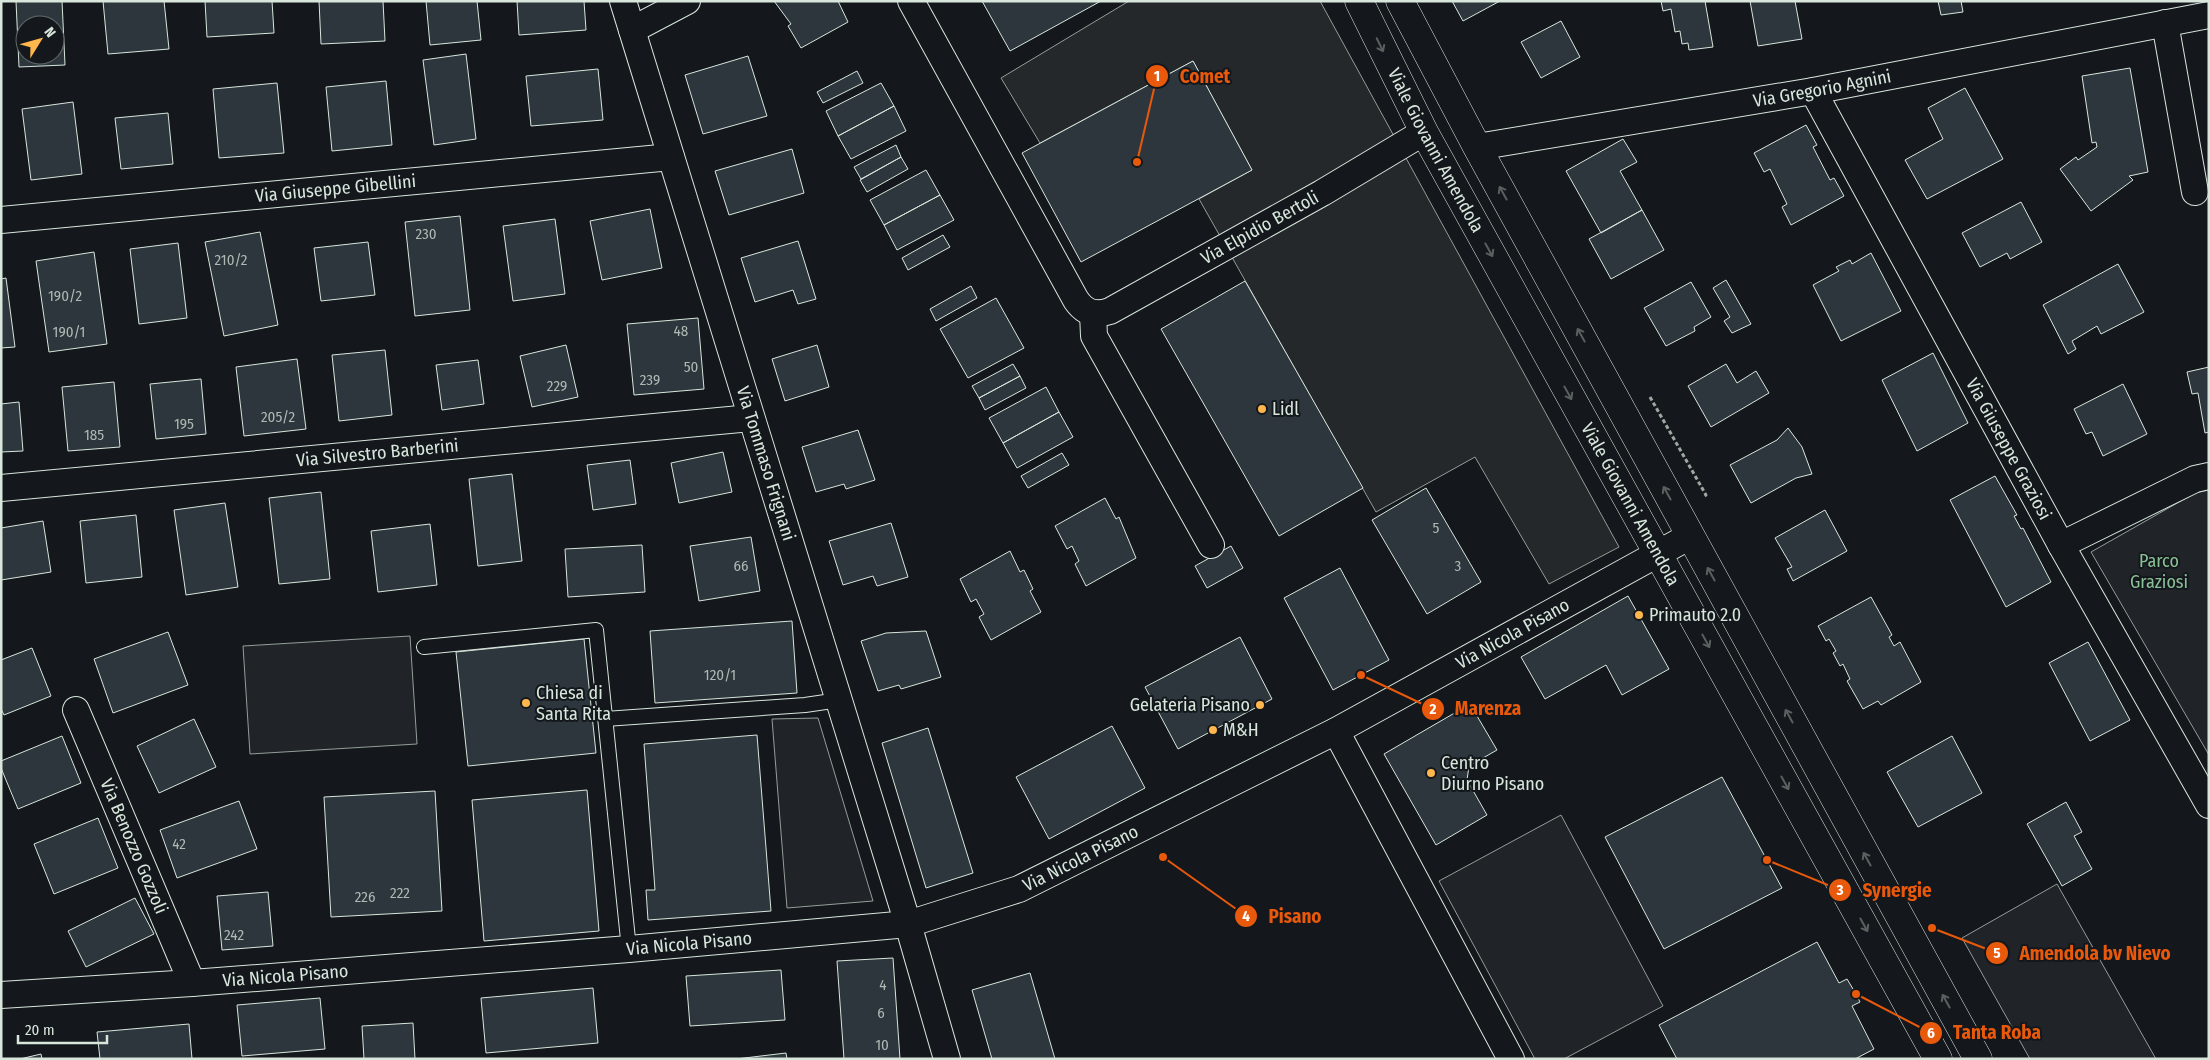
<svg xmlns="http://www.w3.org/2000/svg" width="2210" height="1060" font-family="'Fira Sans Condensed',sans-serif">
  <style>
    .green { fill: #202428; stroke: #939e99 }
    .parking { fill: #24282b; stroke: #939e99 }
    .building { fill: #2c363c; stroke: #d8e6dc; fill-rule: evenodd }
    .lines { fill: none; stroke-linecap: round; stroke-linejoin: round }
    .lane-casing { stroke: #d8e6dc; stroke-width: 16 }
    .street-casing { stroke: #d8e6dc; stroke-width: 28 }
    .secondary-casing { stroke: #d8e6dc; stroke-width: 29 }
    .path { stroke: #9da8a2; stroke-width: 3; stroke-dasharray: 4 2.5; stroke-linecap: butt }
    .lane { stroke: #14181c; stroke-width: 14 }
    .street { stroke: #14181c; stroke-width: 26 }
    .secondary { stroke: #14181c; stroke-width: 28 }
    .oneway { stroke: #59605f }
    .poi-dot { fill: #ffb74d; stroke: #14181c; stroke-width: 2 }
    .labels { text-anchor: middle; stroke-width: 4; stroke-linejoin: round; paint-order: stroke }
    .number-label { font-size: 15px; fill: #adbab4 }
    .street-label { font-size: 18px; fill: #d8e6dc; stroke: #14181c }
    .poi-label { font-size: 18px; fill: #d8e6dc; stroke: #14181c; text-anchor: start }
    .park-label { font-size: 18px; fill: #8ac095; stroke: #14181c }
    .leader { fill: none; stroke: #e8590c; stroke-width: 2 }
    .callout-dot { fill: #e8590c; stroke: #14181c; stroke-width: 2 }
    .mark-label { font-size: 15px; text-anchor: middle; font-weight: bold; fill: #fff }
    .callout-label { font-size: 19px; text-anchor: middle; font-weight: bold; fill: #e8590c; stroke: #14181c; stroke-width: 4; stroke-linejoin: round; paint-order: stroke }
  </style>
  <rect width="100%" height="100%" fill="#14181c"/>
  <path class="green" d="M2209,490V755L2091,552L2195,493Z
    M410,636L417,744L250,754L243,646Z
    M818,718L873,901L787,908L772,719Z
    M1561,815L1663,1006L1564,1059H1535L1439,881Z
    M2057,884L2156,1059H2030L1962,938Z"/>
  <path class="parking" d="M1129,1H1320L1619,547L1549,584L1475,457L1376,512L1199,199L1252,170L1193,61L1040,143L1001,78Z"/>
  <path class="building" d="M16,1H62L65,65L19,67ZM25,25H55V55H25Z
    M103,1H164L169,49L108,54Z
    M205,1H272L274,33L207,37Z
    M319,1H383L385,41L321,44Z
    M426,1H477L481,40L430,45Z
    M517,1H584L586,30L519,35Z
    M774,1H838L848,22L801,48L788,26L791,24Z
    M982,1H1101L1010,51Z
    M1452,1H1500L1463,21Z
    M1661,1H1705L1713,47L1689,50L1688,43L1682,44L1680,31L1675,32L1671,9L1663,11Z
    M1750,1H1795L1802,39L1758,46Z
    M1938,1H1961L1963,12L1941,15Z
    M1561,21L1580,57L1541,78L1521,42Z
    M466,54L476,139L434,145L423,60Z
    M748,56L767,116L703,134L685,75Z
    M1193,61L1252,170L1081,262L1022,153Z
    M2130,68L2148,172L2129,176L2133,180L2091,211L2060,169L2076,157L2078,160L2097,147L2096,142L2092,143L2082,76Z
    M598,69L603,120L531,126L526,76Z
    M857,71L863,83L823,103L817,92Z
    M386,81L392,145L332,151L326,87Z
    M277,83L284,153L219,158L213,89Z
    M881,83L894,106L838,136L826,111Z
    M1965,88L2003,159L1927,199L1905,160L1943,139L1928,108Z
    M73,102L82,174L31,180L22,109Z
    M894,106L906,131L851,159L838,136Z
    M168,113L173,164L121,169L115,118Z
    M1806,125L1817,145L1813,147L1830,180L1834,178L1844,196L1791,225L1782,207L1787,204L1770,169L1764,172L1754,153Z
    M1623,139L1637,162L1620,171L1642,210L1601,233L1566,171Z
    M896,145L901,157L861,179L854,167Z
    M792,149L804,193L729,215L715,171Z
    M901,157L908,169L867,192L860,180Z
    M926,170L940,195L884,225L870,200Z
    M940,195L954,220L897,250L884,225Z
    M2021,202L2042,242L2010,259L2007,253L1980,267L1962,233Z
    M650,209L662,268L602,280L590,221Z
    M1642,210L1664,250L1611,279L1589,239Z
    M460,216L470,310L415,316L405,222Z
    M555,219L565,294L513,301L503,226Z
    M260,232L278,325L224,336L205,242Z
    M943,235L950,247L908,270L902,258Z
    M798,241L816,299L798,304L793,290L755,302L741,258Z
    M368,242L375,295L321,301L314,248Z
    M178,243L187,318L139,324L130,249Z
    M94,252L107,344L49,352L36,261Z
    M1871,253L1901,311L1841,341L1813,285L1839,271L1836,267L1850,260L1852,264Z
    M2118,264L2144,312L2101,334L2097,326L2072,341L2076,349L2068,354L2043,305Z
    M6,278L15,347L1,348V279Z
    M1726,280L1751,324L1732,333L1724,321L1730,317L1713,288Z
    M1245,281L1363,488L1279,536L1161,329Z
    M1691,282L1711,317L1694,327L1695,331L1666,346L1644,308Z
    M971,286L977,298L936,321L930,309Z
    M996,298L1024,348L968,378L940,329Z
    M698,318L704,389L634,395L627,324Z
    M566,345L578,397L532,407L520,356Z
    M817,345L829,387L785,401L772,359Z
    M385,350L392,415L339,421L332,355Z
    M1933,353L1968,423L1917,451L1882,380Z
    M297,359L306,429L244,436L236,367Z
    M478,360L484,404L442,410L436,365Z
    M1013,364L1020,376L979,398L972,386Z
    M1726,364L1737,383L1756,371L1769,393L1711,427L1688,386Z
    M2209,367V432L2205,433L2198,393L2192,394L2187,372Z
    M1020,376L1026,388L985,410L979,398Z
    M201,379L206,434L156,439L150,384Z
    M114,382L120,447L68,451L62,387Z
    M2123,384L2147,434L2103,456L2092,432L2086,434L2074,409Z
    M1046,387L1059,412L1003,443L989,418Z
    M19,402L23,451L1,452V404Z
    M1059,412L1073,437L1017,468L1003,443Z
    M1788,428L1802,447L1812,474L1796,478L1751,503L1730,465L1777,440Z
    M858,430L875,480L846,489L844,484L816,492L802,447Z
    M723,452L732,492L679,503L671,463Z
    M1062,453L1069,465L1028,488L1021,476Z
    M630,460L636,504L593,510L587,465Z
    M512,474L522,561L478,566L469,479Z
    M1995,476L2017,515L2014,516L2021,529L2023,528L2051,582L2006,607L1950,500Z
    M1426,488L1481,582L1427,614L1372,520Z
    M321,492L330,579L279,584L269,498Z
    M1105,498L1116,519L1119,517L1136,558L1086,586L1075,564L1079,561L1072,546L1067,549L1055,526Z
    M225,503L238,587L186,595L174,510Z
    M1825,510L1847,551L1793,581L1787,569L1792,567L1775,538Z
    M136,515L142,577L86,583L80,521Z
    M43,521L51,572L1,580V528Z
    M891,523L908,577L877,586L873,576L843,585L829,541Z
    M430,524L437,585L378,592L371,531Z
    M751,537L760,591L699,601L690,546Z
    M642,545L645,592L568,597L565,549Z
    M1231,546L1243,568L1207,588L1195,566Z
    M1010,551L1020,572L1024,570L1033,589L1030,591L1041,612L991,640L979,617L984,614L976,599L971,602L960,579Z
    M1340,568L1389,660L1333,690L1284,598Z
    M1628,596L1669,669L1622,695L1606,665L1545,699L1521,657Z
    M1871,597L1892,635L1889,637L1894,646L1900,642L1921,682L1881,705L1878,701L1863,709L1847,681L1850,679L1843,664L1840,666L1833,653L1836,651L1829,639L1826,641L1818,626Z
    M792,621L797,693L655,703L650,631Z
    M926,631L941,677L901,689L899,685L878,691L861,641L886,633Z
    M168,632L188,685L113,713L94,659Z
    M1240,637L1272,699L1178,749L1145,687Z
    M584,639L596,753L468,766L456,652Z
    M2088,642L2130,720L2090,741L2049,663Z
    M32,648L51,696L4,715L1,709V660Z
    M1470,704L1497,750L1469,766L1467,780L1487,815L1436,845L1384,754Z
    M194,719L216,767L159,793L137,746Z
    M1112,726L1145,788L1049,839L1016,777Z
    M928,728L973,873L926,888L882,743Z
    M757,735L771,911L648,920L646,890H655L644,744Z
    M62,736L81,783L18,809L1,768V761Z
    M1952,736L1982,793L1918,827L1887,772Z
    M1722,777L1782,888L1664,949L1605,837Z
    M587,790L599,931L484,941L472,800Z
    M435,791L442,911L331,917L324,797Z
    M239,801L257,849L177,878L160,830Z
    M2066,802L2082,832L2074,836L2092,869L2062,886L2027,824Z
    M98,818L118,868L54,894L34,844Z
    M268,892L273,946L222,950L217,896Z
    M135,898L154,934L86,967L68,931Z
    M1817,942L1839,983L1847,979L1856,994L1860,1002L1852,1006L1874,1049L1855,1059H1677L1659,1025Z
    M893,958L900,1059H844L837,961Z
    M781,970L785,1020L690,1026L686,976Z
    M1030,973L1055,1059H992L972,990Z
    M593,988L598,1043L486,1053L481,998Z
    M320,998L325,1049L242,1056L237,1005Z
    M413,1023L415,1059H364L362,1026Z
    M189,1024L192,1059H100L97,1032Z
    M786,1053L787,1059H736Z
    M41,1054L42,1059H20Z"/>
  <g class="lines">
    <defs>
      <path id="lane" d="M424,647L596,630L629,949
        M605,719L805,705L839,700"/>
      <g id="street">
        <path id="s1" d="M623,1L908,924L947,1059"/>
        <path id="s2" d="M911,1L1076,300C1085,313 1095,316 1110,311L1322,193L1424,132"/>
        <path d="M2165,23L2195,192"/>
        <path d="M632,30L687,1"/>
        <path id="s3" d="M1813,91L2061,545L2209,805"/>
        <path id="s4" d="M1477,147L1813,91L2209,15"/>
        <path id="s5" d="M1,220L671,157"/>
        <path d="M1093,313L1094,336L1211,545"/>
        <path id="s6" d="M1,488L751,418"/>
        <path d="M2061,545L2195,479L2209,476"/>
        <path id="s7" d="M76,710L192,983"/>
        <path d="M1336,731L1511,1059"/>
        <path id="s8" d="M1,995L192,983L629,949L908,924L1019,889L1336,731L1690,536"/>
      </g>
      <g id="secondary">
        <path id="s9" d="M1359,1L1424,132L1938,1059"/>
        <path d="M1400,1L1477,147L1978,1059"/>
      </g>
    </defs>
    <use href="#lane" class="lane-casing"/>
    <use href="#street" class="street-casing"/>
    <use href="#secondary" class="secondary-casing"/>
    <path class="path" d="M1650,397L1706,495L1703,497"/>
    <use href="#lane" class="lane"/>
    <use href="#street" class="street"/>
    <use href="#secondary" class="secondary"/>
  </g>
  <defs><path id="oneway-shaft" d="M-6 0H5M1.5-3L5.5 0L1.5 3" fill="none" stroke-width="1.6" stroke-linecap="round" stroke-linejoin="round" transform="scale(1.25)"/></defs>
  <g class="oneway">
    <use href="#oneway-shaft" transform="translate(1380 45) rotate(64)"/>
    <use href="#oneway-shaft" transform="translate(1503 193) rotate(-119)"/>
    <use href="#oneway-shaft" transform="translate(1489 250) rotate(61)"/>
    <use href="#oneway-shaft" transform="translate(1581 335) rotate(-119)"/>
    <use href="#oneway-shaft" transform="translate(1568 393) rotate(61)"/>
    <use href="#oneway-shaft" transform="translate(1667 493) rotate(-119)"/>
    <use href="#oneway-shaft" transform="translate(1711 574) rotate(-119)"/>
    <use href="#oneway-shaft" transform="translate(1706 641) rotate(61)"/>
    <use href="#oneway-shaft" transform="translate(1789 716) rotate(-119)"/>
    <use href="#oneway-shaft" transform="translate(1785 783) rotate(61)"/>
    <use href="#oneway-shaft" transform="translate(1867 859) rotate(-119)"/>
    <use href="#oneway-shaft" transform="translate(1864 925) rotate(61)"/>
    <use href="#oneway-shaft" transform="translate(1946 1001) rotate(-119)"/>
  </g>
  <g class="poi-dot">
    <circle cx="1262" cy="409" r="5"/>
    <circle cx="1639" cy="615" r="5"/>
    <circle cx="526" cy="703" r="5"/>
    <circle cx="1260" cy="705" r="5"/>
    <circle cx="1213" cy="730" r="5"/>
    <circle cx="1431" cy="773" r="5"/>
  </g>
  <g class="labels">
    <g class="number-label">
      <text x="426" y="239">230</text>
      <text x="231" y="265">210/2</text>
      <text x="65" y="301">190/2</text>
      <text x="681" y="336">48</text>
      <text x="69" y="337">190/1</text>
      <text x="691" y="372">50</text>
      <text x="650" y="385">239</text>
      <text x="557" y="391">229</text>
      <text x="278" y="422">205/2</text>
      <text x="184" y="429">195</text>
      <text x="94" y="440">185</text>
      <text x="1436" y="533">5</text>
      <text x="741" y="571">66</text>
      <text x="1458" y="571">3</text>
      <text x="720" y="680">120/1</text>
      <text x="179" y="849">42</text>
      <text x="400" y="898">222</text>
      <text x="365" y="902">226</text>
      <text x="234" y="940">242</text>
      <text x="883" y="990">4</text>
      <text x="881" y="1018">6</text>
      <text x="882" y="1050">10</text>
    </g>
    <g class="street-label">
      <text dy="6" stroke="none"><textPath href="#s4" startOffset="350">Via Gregorio Agnini</textPath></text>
      <text dy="6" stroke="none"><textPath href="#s9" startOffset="168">Viale Giovanni Amendola</textPath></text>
      <text dy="6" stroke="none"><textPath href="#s5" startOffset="336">Via Giuseppe Gibellini</textPath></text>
      <text dy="6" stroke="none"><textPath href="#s2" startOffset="552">Via Elpidio Bertoli</textPath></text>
      <text dy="6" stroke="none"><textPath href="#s3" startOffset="408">Via Giuseppe Graziosi</textPath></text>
      <text dy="6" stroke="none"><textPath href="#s6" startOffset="378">Via Silvestro Barberini</textPath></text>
      <text dy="6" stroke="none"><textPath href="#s1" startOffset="484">Via Tommaso Frignani</textPath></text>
      <text dy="6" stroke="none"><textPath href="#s9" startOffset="572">Viale Giovanni Amendola</textPath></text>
      <text dy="6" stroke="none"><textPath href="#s8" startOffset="1582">Via Nicola Pisano</textPath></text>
      <text dy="6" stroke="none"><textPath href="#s7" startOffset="148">Via Benozzo Gozzoli</textPath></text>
      <text dy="6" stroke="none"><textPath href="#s8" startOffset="1095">Via Nicola Pisano</textPath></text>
      <text dy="6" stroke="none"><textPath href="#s8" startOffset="690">Via Nicola Pisano</textPath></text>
      <text dy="6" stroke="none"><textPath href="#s8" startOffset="285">Via Nicola Pisano</textPath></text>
    </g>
    <g class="poi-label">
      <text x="1272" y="415">Lidl</text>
      <text x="1649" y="621">Primauto 2.0</text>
      <text x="536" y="699">Chiesa di<tspan x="536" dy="21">Santa Rita</tspan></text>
      <text x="1250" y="711" text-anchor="end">Gelateria Pisano</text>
      <text x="1223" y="736">M&amp;H</text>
      <text x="1441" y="769">Centro<tspan x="1441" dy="21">Diurno Pisano</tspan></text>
    </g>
    <g class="park-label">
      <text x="2159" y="567">Parco<tspan x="2159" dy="21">Graziosi</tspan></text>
    </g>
  </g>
  <path class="leader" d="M1137 162L1157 76M1361 675L1433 709M1767 860L1840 890M1163 857L1246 916M1932 928L1997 953M1856 994L1931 1033"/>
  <g class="callout-dot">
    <circle cx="1137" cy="162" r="5"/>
    <circle cx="1361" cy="675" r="5"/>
    <circle cx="1767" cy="860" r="5"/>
    <circle cx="1163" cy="857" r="5"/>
    <circle cx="1932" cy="928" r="5"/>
    <circle cx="1856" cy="994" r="5"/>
    <circle cx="1157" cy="76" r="12"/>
    <circle cx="1433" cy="709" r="12"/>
    <circle cx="1840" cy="890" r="12"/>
    <circle cx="1246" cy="916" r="12"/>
    <circle cx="1997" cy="953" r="12"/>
    <circle cx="1931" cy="1033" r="12"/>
  </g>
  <g class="mark-label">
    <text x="1157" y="81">1</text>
    <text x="1433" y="714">2</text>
    <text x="1840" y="895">3</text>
    <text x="1246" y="921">4</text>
    <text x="1997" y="958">5</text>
    <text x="1931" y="1038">6</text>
  </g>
  <g class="callout-label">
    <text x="1205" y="83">Comet</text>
    <text x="1488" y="715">Marenza</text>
    <text x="1897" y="897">Synergie</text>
    <text x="1295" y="923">Pisano</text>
    <text x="2095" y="960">Amendola bv Nievo</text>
    <text x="1997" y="1039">Tanta Roba</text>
  </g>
  <rect width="2210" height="1060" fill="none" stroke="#d8e6dc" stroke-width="5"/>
  <g transform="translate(40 40) rotate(53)"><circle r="24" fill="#14181c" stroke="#626a69"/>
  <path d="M0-4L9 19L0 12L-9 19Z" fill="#ffb74d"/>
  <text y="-8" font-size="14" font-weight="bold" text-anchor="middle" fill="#d8e6dc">N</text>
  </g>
  <path d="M18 1035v8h89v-8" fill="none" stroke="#d8e6dc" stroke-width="2.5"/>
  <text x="25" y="1035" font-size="15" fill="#d8e6dc" stroke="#14181c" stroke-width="4" paint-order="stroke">20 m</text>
</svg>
